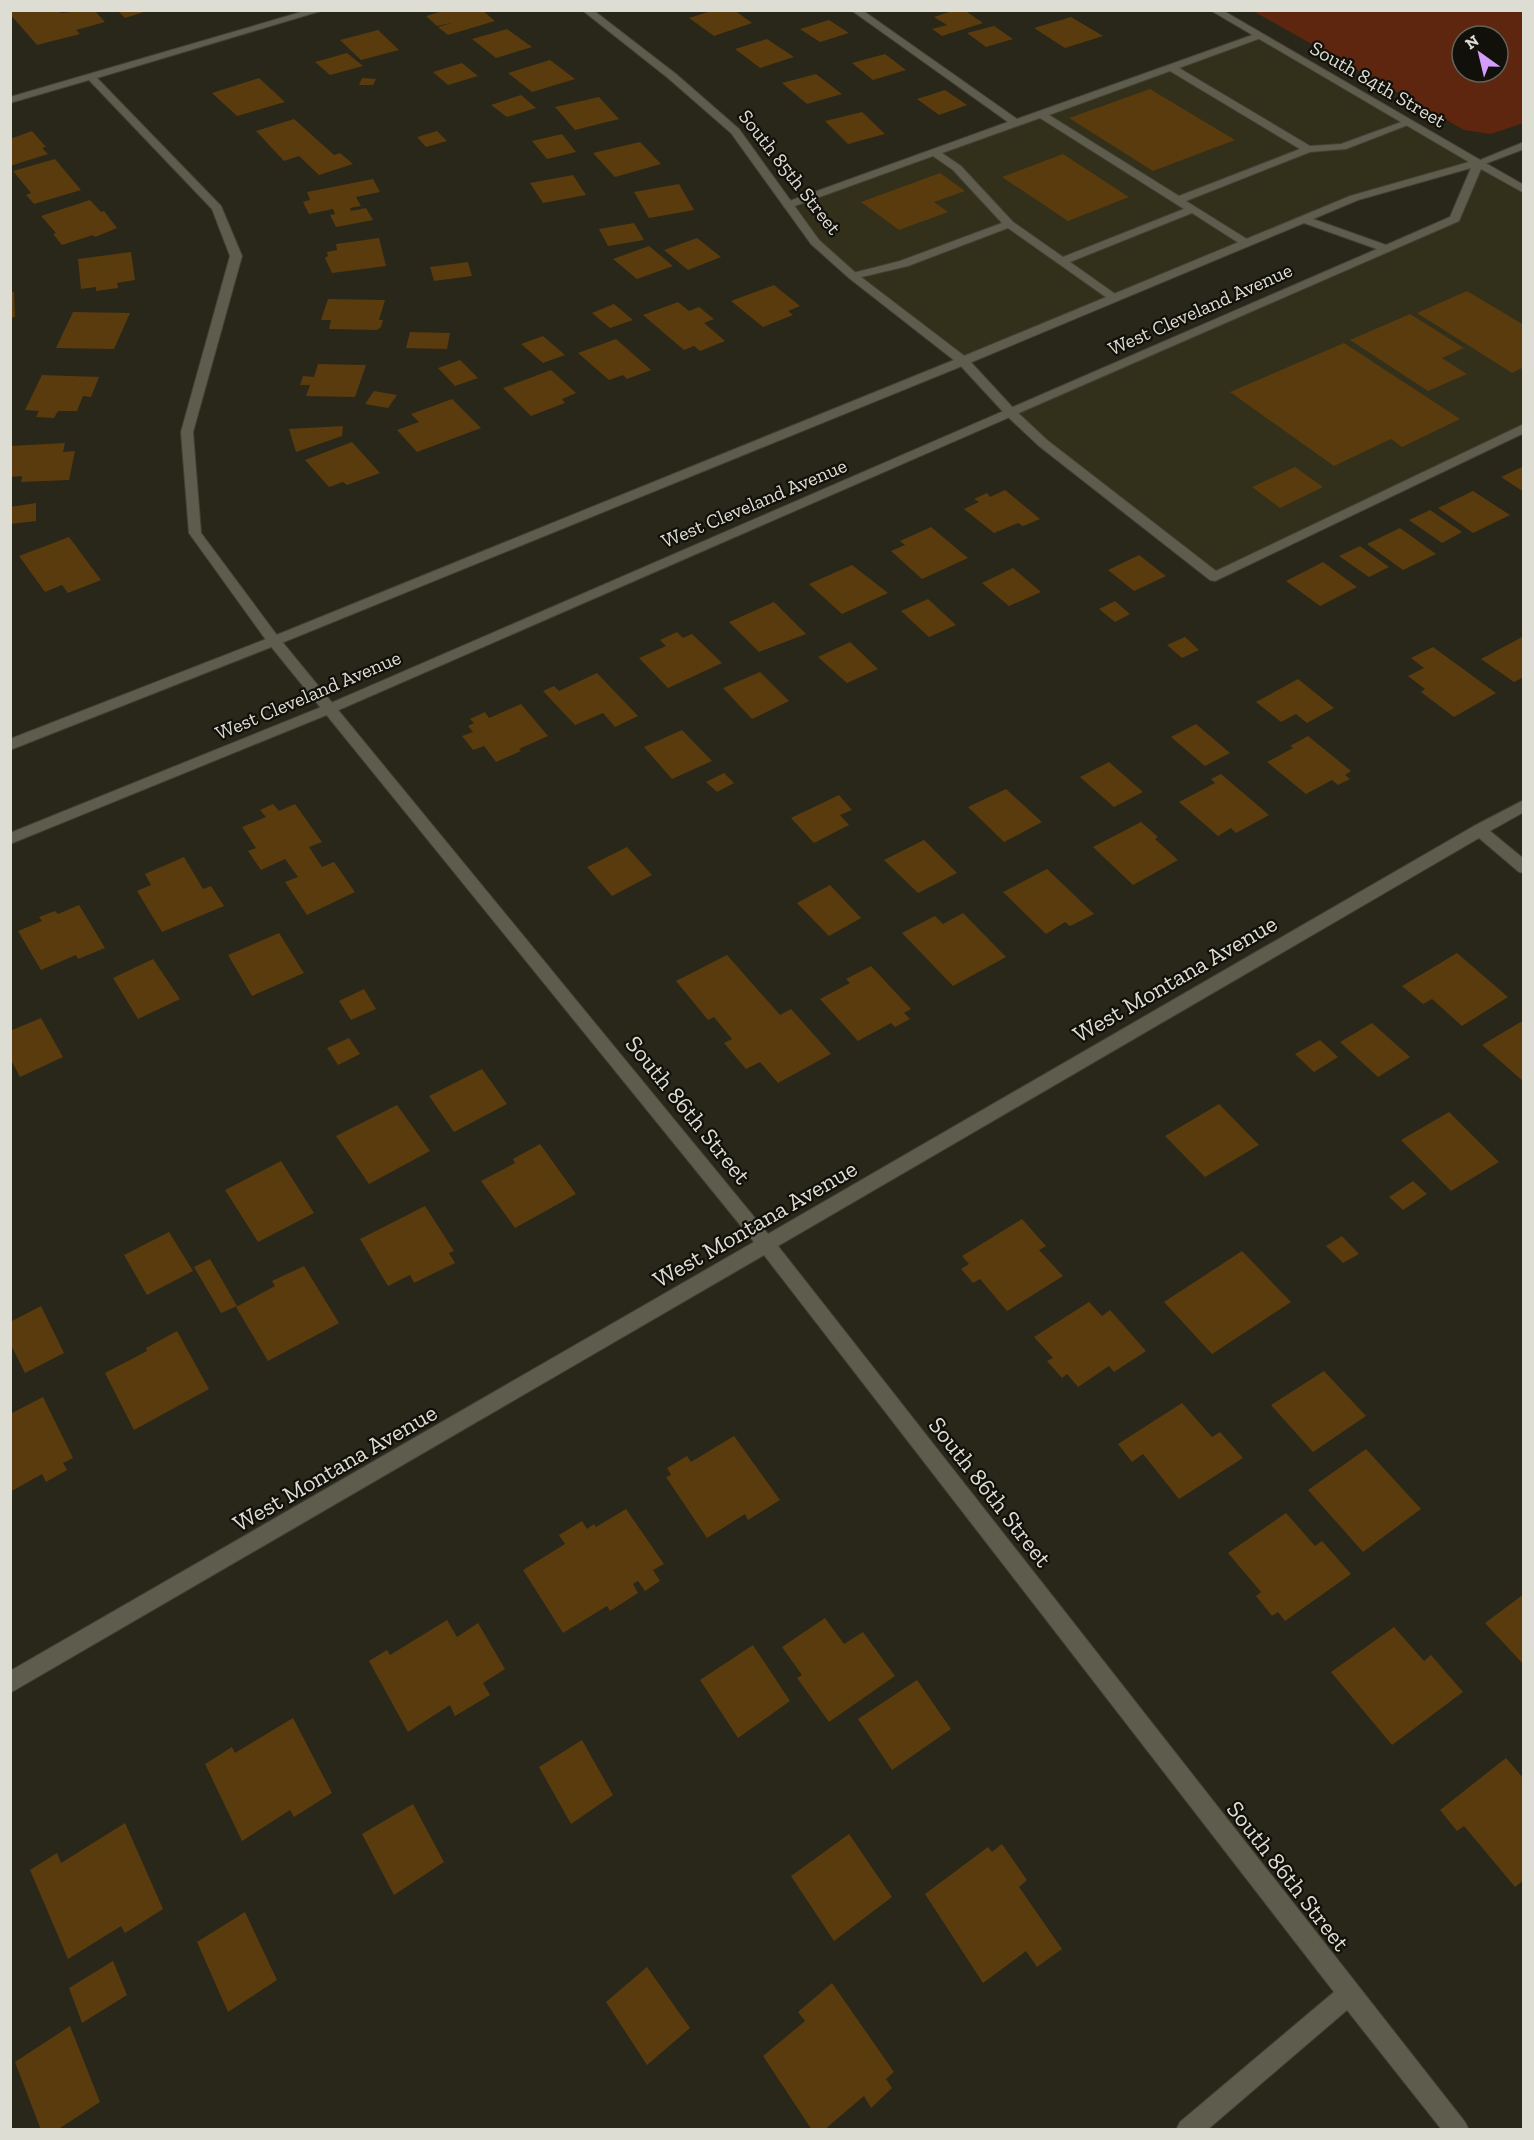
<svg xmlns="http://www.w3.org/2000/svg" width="1534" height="2140" font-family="'Zilla Slab',serif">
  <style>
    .built { fill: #322f1a }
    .green { fill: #5e260e; fill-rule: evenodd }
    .building { fill: #5a3b0e }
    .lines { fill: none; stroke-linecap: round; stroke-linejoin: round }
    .service-casing { stroke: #434136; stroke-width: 2 }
    .minor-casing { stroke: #434136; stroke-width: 2 }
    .tertiary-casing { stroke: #434136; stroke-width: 2 }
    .service { fill: #5e5d4d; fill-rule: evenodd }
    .minor { fill: #5e5d4d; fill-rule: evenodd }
    .tertiary { fill: #5e5d4d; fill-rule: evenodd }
    .labels { text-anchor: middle; stroke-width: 4.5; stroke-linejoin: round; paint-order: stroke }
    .far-street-label { font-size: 20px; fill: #deddd4; stroke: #11100a }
    .street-label { font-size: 24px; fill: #deddd4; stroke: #11100a }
  </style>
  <rect width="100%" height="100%" fill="#292719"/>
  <path class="built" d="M1258,36L1523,190V428L1215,577L1011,413L1455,219L1478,164L1354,198L963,361L815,242L788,205Z"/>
  <path class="green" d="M1253,11H1523V123L1491,134L1464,130ZM1462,36H1498V72H1462Z"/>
  <path class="building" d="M10,10H59L61,13L94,10L105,22L76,30L80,34L37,45L10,14Z
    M117,10H147V11L125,18Z
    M446,10H482L495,21L448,35L438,27L451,23L437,26L426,16Z
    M714,10H734L752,23L714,36L689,18Z
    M955,10H964L983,23L942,36L932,29L947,25L934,17Z
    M1071,17L1103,36L1065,48L1034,28Z
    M829,20L849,33L820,42L800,29Z
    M994,26L1013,39L986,47L967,33Z
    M507,29L532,47L496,58L472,39Z
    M378,30L399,50L361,60L340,40Z
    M767,39L794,57L760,68L735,49Z
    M347,53L363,66L330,75L315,62Z
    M885,54L906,70L873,80L852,63Z
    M550,60L575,79L532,92L508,73Z
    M462,63L478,76L448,85L433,72Z
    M816,74L842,94L807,104L782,83Z
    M259,78L285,102L237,116L212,93Z
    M362,78L376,79L373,85H359Z
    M1150,89L1235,140L1153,171L1069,118Z
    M945,90L967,105L939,115L917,99Z
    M521,95L536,108L507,117L491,105Z
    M599,97L619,119L575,130L555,107Z
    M862,112L885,134L848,144L825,121Z
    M294,119L334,155L340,153L353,164L319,175L299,156L284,161L256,131Z
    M32,131L46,147L42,148L48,154L10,166V139Z
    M437,131L447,141L426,147L417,137Z
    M562,134L576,152L547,159L532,141Z
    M640,142L661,164L615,177L593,153Z
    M1063,154L1129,197L1068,221L1002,177Z
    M55,159L81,190L34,204L26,195L31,193L13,171Z
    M940,173L965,191L934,202L948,212L899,230L861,202Z
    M573,175L586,195L543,203L530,183Z
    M373,179L380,192L356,197L361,206L350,208L351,211L366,208L373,220L336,227L330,215L335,214L333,209L309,214L303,202L310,200L307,192Z
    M679,184L694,210L649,218L634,192Z
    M90,200L101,212L104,211L117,228L95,237L93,235L62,245L53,234L56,233L41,216Z
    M634,223L644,240L608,246L599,229Z
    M379,238L386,266L332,273L325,258L328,256L327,252L337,250L336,244Z
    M697,238L721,257L688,270L664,250Z
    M649,246L673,266L637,279L613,259Z
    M131,252L135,280L117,283L118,288L96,291V287L81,289L78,259Z
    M468,262L472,276L434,281L430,267Z
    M774,285L800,306L788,311L793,315L763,327L731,301Z
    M1467,291L1524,325V367L1512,373L1417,313Z
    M10,292H14L15,317L10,318Z
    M328,299L385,300L379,320H383L381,327L377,330L329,329L331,320H321Z
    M678,302L689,311L699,307L714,319L704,323L725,341L700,351L694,346L684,350L643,315Z
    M614,304L633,320L610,328L592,313Z
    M73,312L130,313L114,349L56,348Z
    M1410,314L1464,348L1442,358L1467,374L1428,391L1350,340Z
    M410,332L450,333L447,349L406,348Z
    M543,336L565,355L543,363L521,344Z
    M616,339L651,370L627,379L623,375L609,380L578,353Z
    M1344,343L1460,419L1402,447L1391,439L1334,466L1230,392Z
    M460,360L478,378L455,386L438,368Z
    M318,364L366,365L355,397L306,396L310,385H300L303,376L314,377Z
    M551,370L576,393L562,399L565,403L531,416L503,388Z
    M42,375L99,377L91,397L83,396L77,411H58L54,418L36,417L39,411L25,410Z
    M374,391L397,395L388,408L365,404Z
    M452,399L481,428L417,452L397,430L419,422L411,414Z
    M343,426L342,436L296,452L289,429Z
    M352,442L380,473L347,485L343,482L329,487L305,460Z
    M65,443L63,452L75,451L69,480L21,482L22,476L10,477V446Z
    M1524,466V492L1501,477Z
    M1295,467L1323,487L1280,508L1252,487Z
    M1005,490L1040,519L1023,526L1018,523L994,533L964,509L979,502L974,499L987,493L990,497Z
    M1473,491L1510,515L1473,533L1438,508Z
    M36,503V521L10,524V507Z
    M1430,510L1462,532L1442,543L1409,520Z
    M931,527L968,558L922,579L891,551L905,545L900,541Z
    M1400,528L1436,554L1403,570L1367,544Z
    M69,537L101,580L68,593L62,585L45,592L19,556Z
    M1360,546L1389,567L1369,577L1339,556Z
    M1139,555L1166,576L1134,591L1108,570Z
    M1323,562L1357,587L1320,606L1286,581Z
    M852,565L888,593L842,614L809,584Z
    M1013,568L1041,592L1009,606L982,583Z
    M928,599L956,625L929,637L901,611Z
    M1115,601L1130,614L1115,622L1099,609Z
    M774,602L806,634L759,652L729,622Z
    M677,632L683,638L692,634L722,663L668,688L639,658L666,646L660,640Z
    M1524,636V677L1514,682L1481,659Z
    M1185,637L1199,650L1182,658L1167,645Z
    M850,642L878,669L847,683L818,657Z
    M1433,647L1496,693L1454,717L1421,692L1425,689L1408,676L1424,668L1411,658Z
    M760,672L789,701L752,719L723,688Z
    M597,673L638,716L615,727L603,713L575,725L543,691L554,686L559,691Z
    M1298,679L1334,708L1307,723L1296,714L1281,722L1256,702Z
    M521,704L548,736L519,749L521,751L496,762L484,746L473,750L462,736L473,732L468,726L474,723L470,719L485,712L489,718Z
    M1196,724L1230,753L1205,766L1171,737Z
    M682,730L712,761L672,779L644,747Z
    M1308,736L1351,771L1345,775L1350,779L1338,785L1332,780L1306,794L1267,762L1293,748L1290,746Z
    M1109,762L1143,792L1114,807L1080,777Z
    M724,773L734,783L717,792L706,782Z
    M1221,774L1269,815L1236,833L1231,828L1218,836L1179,802L1215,783L1211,779Z
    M1006,789L1042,822L1004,842L968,807Z
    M839,795L852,810L840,815L849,825L814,843L791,818Z
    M273,804L279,811L295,804L322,842L309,847L322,867L334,862L355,892L307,915L285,882L298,877L285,859L261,870L248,851L256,848L242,827L266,817L260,810Z
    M1141,822L1158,837L1155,839L1178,860L1133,885L1093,847Z
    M924,840L957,873L918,893L884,860Z
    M627,847L652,875L612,896L587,867Z
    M184,857L203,889L211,886L224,906L162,932L137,891L151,885L145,874Z
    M1047,869L1094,914L1070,926L1065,922L1046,934L1003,892Z
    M830,885L861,918L829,936L797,903Z
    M79,905L105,948L78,959L76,955L41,970L18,931L42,921L39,917L55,911L58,914Z
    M963,913L1006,957L953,986L902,933L935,916L943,924Z
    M279,933L304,973L252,996L228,955Z
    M1457,953L1508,997L1462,1026L1432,999L1423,1004L1402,986Z
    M727,955L780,1015L791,1009L831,1054L778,1083L760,1062L746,1069L724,1043L732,1039L714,1017L708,1020L676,981Z
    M153,959L180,999L138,1019L113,978Z
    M871,966L911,1009L904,1013L910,1019L895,1027L891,1023L858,1041L820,999L850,983L846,979Z
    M364,989L376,1009L351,1020L339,1001Z
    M41,1018L63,1057L20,1077L10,1058V1031Z
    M1524,1020V1082L1482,1045Z
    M1372,1023L1410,1057L1378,1077L1340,1042Z
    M349,1038L360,1054L338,1065L327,1048Z
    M1320,1040L1338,1057L1314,1072L1295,1054Z
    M482,1069L507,1104L454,1132L429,1096Z
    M1219,1104L1259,1145L1205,1177L1165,1136Z
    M397,1105L430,1151L369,1184L336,1136Z
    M1449,1112L1499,1162L1451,1191L1401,1140Z
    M540,1144L576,1194L515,1228L481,1181L515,1163L513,1159Z
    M281,1161L314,1213L258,1242L225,1190Z
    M1413,1181L1427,1194L1403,1210L1389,1197Z
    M425,1206L454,1251L449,1253L455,1263L414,1283L410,1275L388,1286L360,1239Z
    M1022,1219L1046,1246L1039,1250L1063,1276L1007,1311L980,1279L973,1283L961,1269L969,1264L962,1256Z
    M169,1232L193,1271L147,1295L124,1255Z
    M1342,1236L1359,1254L1343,1263L1326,1246Z
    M1242,1251L1291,1302L1212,1354L1164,1302Z
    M210,1259L237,1306L221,1313L194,1267Z
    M304,1266L339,1323L268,1361L236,1307L275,1286L272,1281Z
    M1089,1302L1102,1316L1110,1310L1146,1351L1114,1372L1109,1366L1078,1387L1067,1374L1062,1378L1047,1361L1053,1358L1034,1337Z
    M41,1306L64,1353L25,1373L10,1343V1322Z
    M177,1331L209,1389L134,1430L105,1373L147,1351L146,1348Z
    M1324,1371L1366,1416L1313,1452L1271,1405Z
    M43,1397L73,1458L63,1463L67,1470L46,1482L42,1474L10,1492V1414Z
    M1182,1403L1212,1437L1220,1432L1243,1458L1179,1499L1143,1454L1132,1462L1118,1444Z
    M734,1436L780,1500L748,1520L745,1514L707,1538L666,1477L671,1475L667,1468L687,1456L691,1462Z
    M1366,1449L1421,1509L1363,1552L1308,1490Z
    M626,1509L664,1564L653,1570L660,1581L645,1591L638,1581L633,1584L638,1593L610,1611L607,1606L563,1633L523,1570L565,1544L559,1535L582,1521L587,1529L594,1524L596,1527Z
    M1286,1513L1315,1546L1322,1541L1351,1574L1285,1621L1278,1612L1272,1616L1256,1596L1261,1592L1228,1553Z
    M1524,1594V1665L1485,1623Z
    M825,1618L844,1644L863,1632L895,1676L829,1722L797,1678L802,1675L782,1647Z
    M447,1620L457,1637L478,1623L505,1669L483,1683L490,1695L455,1716L450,1705L408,1732L369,1661L387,1650L390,1655Z
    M1394,1627L1424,1661L1431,1655L1463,1692L1392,1745L1331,1672Z
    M753,1645L790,1701L738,1738L700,1680Z
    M917,1680L951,1729L892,1770L858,1719Z
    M293,1718L332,1793L294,1817L290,1810L242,1841L205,1764L232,1747L235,1753Z
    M582,1740L613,1795L571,1824L539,1767Z
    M1506,1758L1524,1779V1880L1515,1887L1464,1826L1457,1831L1440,1810Z
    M413,1804L444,1862L394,1895L362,1834Z
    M125,1823L163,1909L125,1933L121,1926L68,1959L30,1870L57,1853L61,1863Z
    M849,1834L892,1897L834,1941L791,1876Z
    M1002,1844L1027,1880L1019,1887L1062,1949L1037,1967L1026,1951L983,1983L925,1894L988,1847L992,1852Z
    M245,1912L277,1980L228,2012L197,1942Z
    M113,1961L127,1995L82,2023L69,1988Z
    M647,1967L690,2028L647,2065L606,2002Z
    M832,1983L894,2072L886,2079L892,2088L871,2108L864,2096L824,2130H812L763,2056L805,2021L798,2012Z
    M70,2026L100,2102L57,2130H41L15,2062Z"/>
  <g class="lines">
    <defs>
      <path id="service" d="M851,10H862L1017,119L1258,33L1263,36L1261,38L1179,68L1310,146L1341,144L1404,121L1413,123L1346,149L1310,152L1186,201L1250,241V245H1242L1192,213L1070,262L1118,296V300H1110L1008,228L908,266L853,279L849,278V274L900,261L1002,223L953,170L933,156L792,207H784V203L1008,122ZM1170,71L1300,149L1179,196L1049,115ZM1040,118L1184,209L1063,257L1013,222L961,166L942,153Z
        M1011,409L1015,410L1047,440L1216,571L1524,424V433L1215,581L1210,580L1039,446L1007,416V410Z"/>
      <path id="minor" d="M308,10H324L97,78L221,206L242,256L193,432L201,533L279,638L768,1234L1474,826L1524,800V812L1490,831L1524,859V873L1519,872L1479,838L778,1246L1465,2122L1469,2130H1442L1347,2010L1207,2130H1176L1180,2122L1334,1992L764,1255L10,1693V1671L754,1242L269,644L189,533L181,432L230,256L212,209L89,80L10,103V97Z
        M582,10H593L676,74L739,129L819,240L857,274L967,358L1015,410V416H1007L959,364L849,278L811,244L731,133L668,78Z
        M1524,142V149L1482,165L1473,163Z"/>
      <path id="tertiary" d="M1210,10H1222L1482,161L1524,185V193L1481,169L1459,221L334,712L10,844V833L324,706L1377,249L1304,223L967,364L279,644L10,750V739L269,638L959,358L1350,196L1469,162ZM1471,168L1450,217L1386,245L1313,219L1358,200Z"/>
    </defs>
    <use href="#service" class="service-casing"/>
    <use href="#minor" class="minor-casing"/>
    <use href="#tertiary" class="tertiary-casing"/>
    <use href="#service" class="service"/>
    <use href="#minor" class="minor"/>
    <use href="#tertiary" class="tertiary"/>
  </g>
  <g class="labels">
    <g class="far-street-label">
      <text transform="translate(1378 84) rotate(30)" y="7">South 84th Street</text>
      <text transform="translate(790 172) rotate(52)" y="7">South 85th Street</text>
      <text transform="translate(1200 309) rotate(-24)" y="7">West Cleveland Avenue</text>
      <text transform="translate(754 503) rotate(-23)" y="7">West Cleveland Avenue</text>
      <text transform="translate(308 695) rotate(-23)" y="7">West Cleveland Avenue</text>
    </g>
    <g class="street-label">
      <text transform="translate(1175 979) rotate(-30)" y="8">West Montana Avenue</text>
      <text transform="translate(688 1110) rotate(51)" y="8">South 86th Street</text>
      <text transform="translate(755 1224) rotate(-30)" y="8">West Montana Avenue</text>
      <text transform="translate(335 1468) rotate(-30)" y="8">West Montana Avenue</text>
      <text transform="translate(990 1492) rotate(52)" y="8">South 86th Street</text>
      <text transform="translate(1288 1876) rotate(52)" y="8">South 86th Street</text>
    </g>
  </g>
  <rect width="1534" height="2140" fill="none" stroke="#deddd4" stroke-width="24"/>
  <g transform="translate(1480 54) rotate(326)"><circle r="28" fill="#11100a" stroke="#63625b" stroke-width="1.5"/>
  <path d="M0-4.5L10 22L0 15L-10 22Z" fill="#d49cfc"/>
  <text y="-9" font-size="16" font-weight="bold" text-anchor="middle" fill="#deddd4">N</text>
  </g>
</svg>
